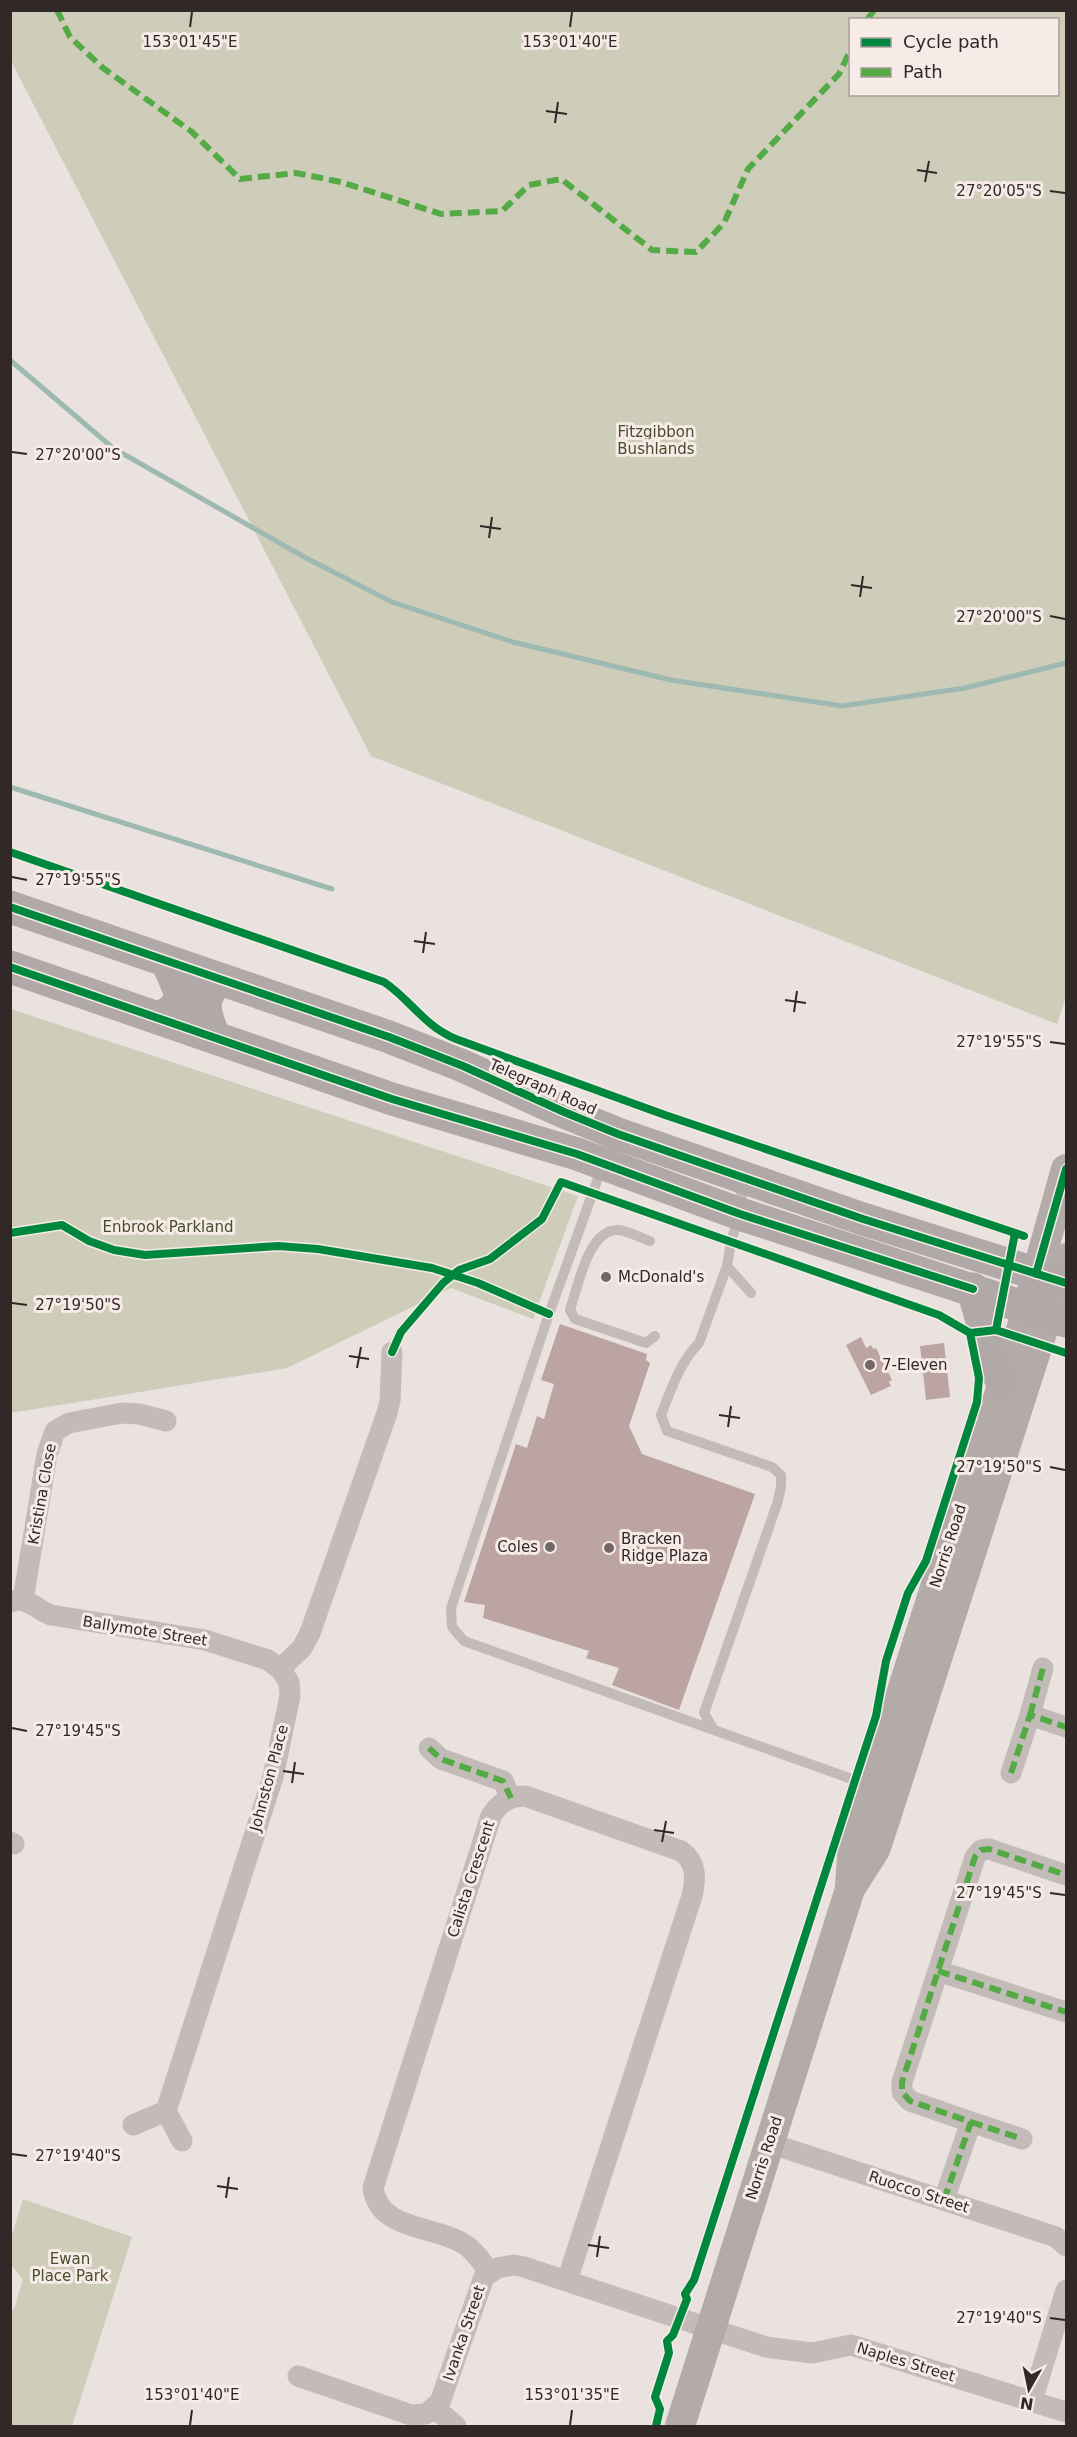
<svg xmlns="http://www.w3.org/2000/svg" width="1077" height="2437" font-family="'DejaVu Sans',sans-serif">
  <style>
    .green { fill: #cecdba; fill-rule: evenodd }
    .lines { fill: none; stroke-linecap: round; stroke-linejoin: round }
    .stream { stroke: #9eb9b2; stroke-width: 5 }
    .building { fill: #bba4a2 }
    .lane { stroke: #c2bbb8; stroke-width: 10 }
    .street { stroke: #c2bbb8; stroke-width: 21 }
    .secondary { stroke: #b3aba8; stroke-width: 30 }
    .primary { stroke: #b1a9a7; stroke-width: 33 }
    .quiet { stroke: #54aa44; stroke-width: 6; stroke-dasharray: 12 6; stroke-linecap: butt }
    .cycleway-casing { stroke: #f6ebe6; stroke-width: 11 }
    .cycleway { stroke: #00873e; stroke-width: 8 }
    .ticks { fill: none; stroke: #322827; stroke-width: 2 }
    .poi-dot { fill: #726967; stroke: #f6ebe6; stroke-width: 2 }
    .labels { text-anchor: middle; stroke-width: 6; stroke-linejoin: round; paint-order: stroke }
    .park-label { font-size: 15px; fill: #484d2e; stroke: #f6ebe6 }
    .street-label { font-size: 15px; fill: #322827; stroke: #f6ebe6 }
    .poi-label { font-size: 15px; fill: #322827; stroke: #f6ebe6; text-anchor: start }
    .ticks-label { font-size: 15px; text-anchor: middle; fill: #322827; stroke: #f6ebe6; stroke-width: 6; stroke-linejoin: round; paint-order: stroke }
  </style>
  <rect width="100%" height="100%" fill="#eae2de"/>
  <path class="green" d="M11,10L1066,11V997L1057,1024L371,756L11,61ZM850,20H1058V94H850Z
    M11,1009L578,1196L533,1319L451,1288L287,1368L11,1413Z
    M23,2199L132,2237L72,2426H11V2311L14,2309L23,2279L11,2265V2238Z"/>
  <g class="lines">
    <path class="stream" d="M10,360L113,448L306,558L392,602L513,642L671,680L842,706L965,688L1066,663
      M10,787L332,889"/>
  </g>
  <path class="building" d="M560,1324L647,1354L646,1360L650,1363L629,1426L642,1454L755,1494L679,1710L612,1685L619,1668L586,1658L589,1651L483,1618L485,1605L464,1602L516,1444L527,1448L537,1416L544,1419L554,1384L541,1380Z
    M861,1337L866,1348L871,1345L873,1349L876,1348L892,1380L889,1382L891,1386L871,1395L846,1345Z
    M944,1343L950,1397L926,1400L920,1346Z"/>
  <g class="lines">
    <path class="lane" d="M602,1167L549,1314L451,1608L452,1627L464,1641L714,1730
      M738,1183L742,1196L740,1214L731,1241L727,1266L699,1343C680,1362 671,1390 661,1415L667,1431L772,1467L781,1475V1487L777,1504L704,1713L714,1730L869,1785
      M650,1241C641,1238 628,1231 619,1230C588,1228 578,1287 570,1310L575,1319L646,1343L655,1336
      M727,1266L751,1293"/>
    <path class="street" d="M23,1600L47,1454L55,1431L69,1423L122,1413L139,1414L166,1421
      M10,1602C27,1595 36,1610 51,1615L205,1640L268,1660L280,1669L289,1682L290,1696L273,1777L166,2111L182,2141
      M280,1669L302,1648L310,1633L387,1413L390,1401L392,1352
      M1030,1715L1043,1668
      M429,1748L441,1759L503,1781L511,1798
      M1011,1773L1030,1715L1066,1727
      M10,1842L14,1844
      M938,1971L1066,2012
      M971,2122L1022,2139
      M133,2125L166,2111
      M769,2143L1056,2237L1066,2246
      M944,2200L971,2122L910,2101L902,2092V2082L975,1857L981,1850L989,1849L1066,1875
      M489,2272C482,2262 474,2250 464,2244C434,2225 379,2231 373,2188L491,1816C499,1803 509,1796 525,1796L681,1851C697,1862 696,1879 692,1896L567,2281
      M298,2376L411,2415L426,2414L440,2402L484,2277L497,2268L514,2265L524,2267L766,2347L812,2353L851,2345L1066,2412
      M1032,2401L1066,2290
      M435,2408L456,2426"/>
    <path class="secondary" d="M850,1886L853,1844L965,1494L1019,1337L1066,1169
      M680,2426L850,1889L875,1850L885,1820L1066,1258"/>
    <path class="primary" d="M10,907L389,1037L463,1066L564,1112L618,1134L863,1219L1066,1283
      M10,967L392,1099L577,1154L740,1214L1066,1321
      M161,1019L176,1007L181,994L167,961
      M214,1037C204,1011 199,1001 219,979
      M973,1289L985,1332L990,1358L1003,1383"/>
    <path class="quiet" d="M57,10L70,37L103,68L192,132L240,179L296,173L341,182L441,214L502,211L529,185L561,179L652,250L696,252L724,223L748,169L839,74L850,51
      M867,20L874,10
      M1030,1715L1043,1668
      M429,1748L441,1759L503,1781L511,1798
      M1011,1773L1030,1715L1066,1727
      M938,1971L1066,2012
      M971,2122L1022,2139
      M944,2200L971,2122L910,2101L902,2092V2082L975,1857L981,1850L989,1849L1066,1875"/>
    <defs>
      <path id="cycleway" d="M10,852L384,982C411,1000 424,1026 456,1039L665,1115L1024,1236
        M10,907L389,1037L463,1066L564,1112L618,1134L863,1219L1066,1283
        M10,967L392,1099L577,1154L740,1214L973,1289
        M10,1233L62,1225L89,1241L114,1250L145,1255L278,1246L318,1249L432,1268L478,1283L549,1314
        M1036,1274L1066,1169
        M996,1330L1015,1233
        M392,1352L401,1332L443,1283L459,1270L490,1259L542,1219L561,1182L939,1315L970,1333L996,1330L1066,1353
        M656,2426L660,2409L655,2397L669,2353L667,2341L673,2335L687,2299L685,2294L694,2280L860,1765L876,1716L886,1661L908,1593L926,1561L977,1402L979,1378L970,1333"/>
    </defs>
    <use href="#cycleway" class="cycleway-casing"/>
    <use href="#cycleway" class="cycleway"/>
  </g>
  <path class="ticks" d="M190,27L192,12M570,27L572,12M546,111L567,114M555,123L558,102M917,170L937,173M925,182L929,161M1050,191L1065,193M12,452L27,454M480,526L501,529M489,538L492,517M851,585L872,588M860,597L863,576M1050,616L1065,619M12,877L27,880M414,941L435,944M423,953L426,932M785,1000L806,1003M794,1012L797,991M1050,1042L1065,1044M12,1303L27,1305M349,1356L369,1359M357,1368L361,1347M719,1415L740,1418M728,1427L731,1406M1050,1467L1065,1470M12,1728L27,1731M283,1771L304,1774M292,1783L295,1762M654,1830L674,1833M662,1842L666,1821M1050,1893L1065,1895M12,2154L27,2156M217,2186L238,2189M226,2198L229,2177M588,2245L609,2248M597,2257L600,2236M1050,2318L1065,2320M190,2425L192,2410M570,2425L572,2410"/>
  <g class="poi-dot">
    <circle cx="606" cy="1277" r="6"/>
    <circle cx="870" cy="1365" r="6"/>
    <circle cx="550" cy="1547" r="6"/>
    <circle cx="609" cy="1548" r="6"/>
  </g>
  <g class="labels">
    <g class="park-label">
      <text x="656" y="437">Fitzgibbon<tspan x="656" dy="17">Bushlands</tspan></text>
      <text x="168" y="1232">Enbrook Parkland</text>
      <text x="70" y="2264">Ewan<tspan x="70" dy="17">Place Park</tspan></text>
    </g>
    <g class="street-label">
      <text transform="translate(543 1087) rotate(24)" y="5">Telegraph Road</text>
      <text transform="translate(42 1494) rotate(-80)" y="5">Kristina Close</text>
      <text transform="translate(948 1546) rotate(-72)" y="5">Norris Road</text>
      <text transform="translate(145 1631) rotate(9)" y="5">Ballymote Street</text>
      <text transform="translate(269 1778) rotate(-75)" y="5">Johnston Place</text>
      <text transform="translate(471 1879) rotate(-72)" y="5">Calista Crescent</text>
      <text transform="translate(764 2158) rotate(-72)" y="5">Norris Road</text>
      <text transform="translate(919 2192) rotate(18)" y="5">Ruocco Street</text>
      <text transform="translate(464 2333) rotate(-71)" y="5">Ivanka Street</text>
      <text transform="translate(906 2362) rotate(17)" y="5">Naples Street</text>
    </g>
    <g class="poi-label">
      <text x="618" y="1282">McDonald's</text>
      <text x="882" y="1370">7-Eleven</text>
      <text x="621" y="1544">Bracken<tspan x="621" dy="17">Ridge Plaza</tspan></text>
      <text x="538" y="1552" text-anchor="end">Coles</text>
    </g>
  </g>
  <g class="ticks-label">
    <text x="190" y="47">153°01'45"E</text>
    <text x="570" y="47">153°01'40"E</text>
    <text x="999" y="196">27°20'05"S</text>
    <text x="78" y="460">27°20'00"S</text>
    <text x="999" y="622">27°20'00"S</text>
    <text x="78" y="885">27°19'55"S</text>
    <text x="999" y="1047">27°19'55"S</text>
    <text x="78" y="1310">27°19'50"S</text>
    <text x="999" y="1472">27°19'50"S</text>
    <text x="78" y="1736">27°19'45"S</text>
    <text x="999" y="1898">27°19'45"S</text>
    <text x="78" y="2161">27°19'40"S</text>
    <text x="999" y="2323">27°19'40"S</text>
    <text x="192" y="2400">153°01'40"E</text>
    <text x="572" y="2400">153°01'35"E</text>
  </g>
  <rect width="1077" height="2437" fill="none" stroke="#322827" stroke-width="24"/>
  <rect x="849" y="18" width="210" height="78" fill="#f6ebe6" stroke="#a89d9a" stroke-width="1.5"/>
  <rect x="861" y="38" width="30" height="9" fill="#00873e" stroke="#a89d9a" stroke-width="1.5"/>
  <text x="903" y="48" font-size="18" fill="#322827">Cycle path</text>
  <rect x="861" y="68" width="30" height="9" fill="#54aa44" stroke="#a89d9a" stroke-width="1.5"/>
  <text x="903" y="78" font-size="18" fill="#322827">Path</text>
  <g transform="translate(1029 2389) rotate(189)" stroke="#f6ebe6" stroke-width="4.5" paint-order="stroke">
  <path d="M0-4.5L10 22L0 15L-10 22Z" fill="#322827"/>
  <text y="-9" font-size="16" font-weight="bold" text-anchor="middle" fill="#322827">N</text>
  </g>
</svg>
